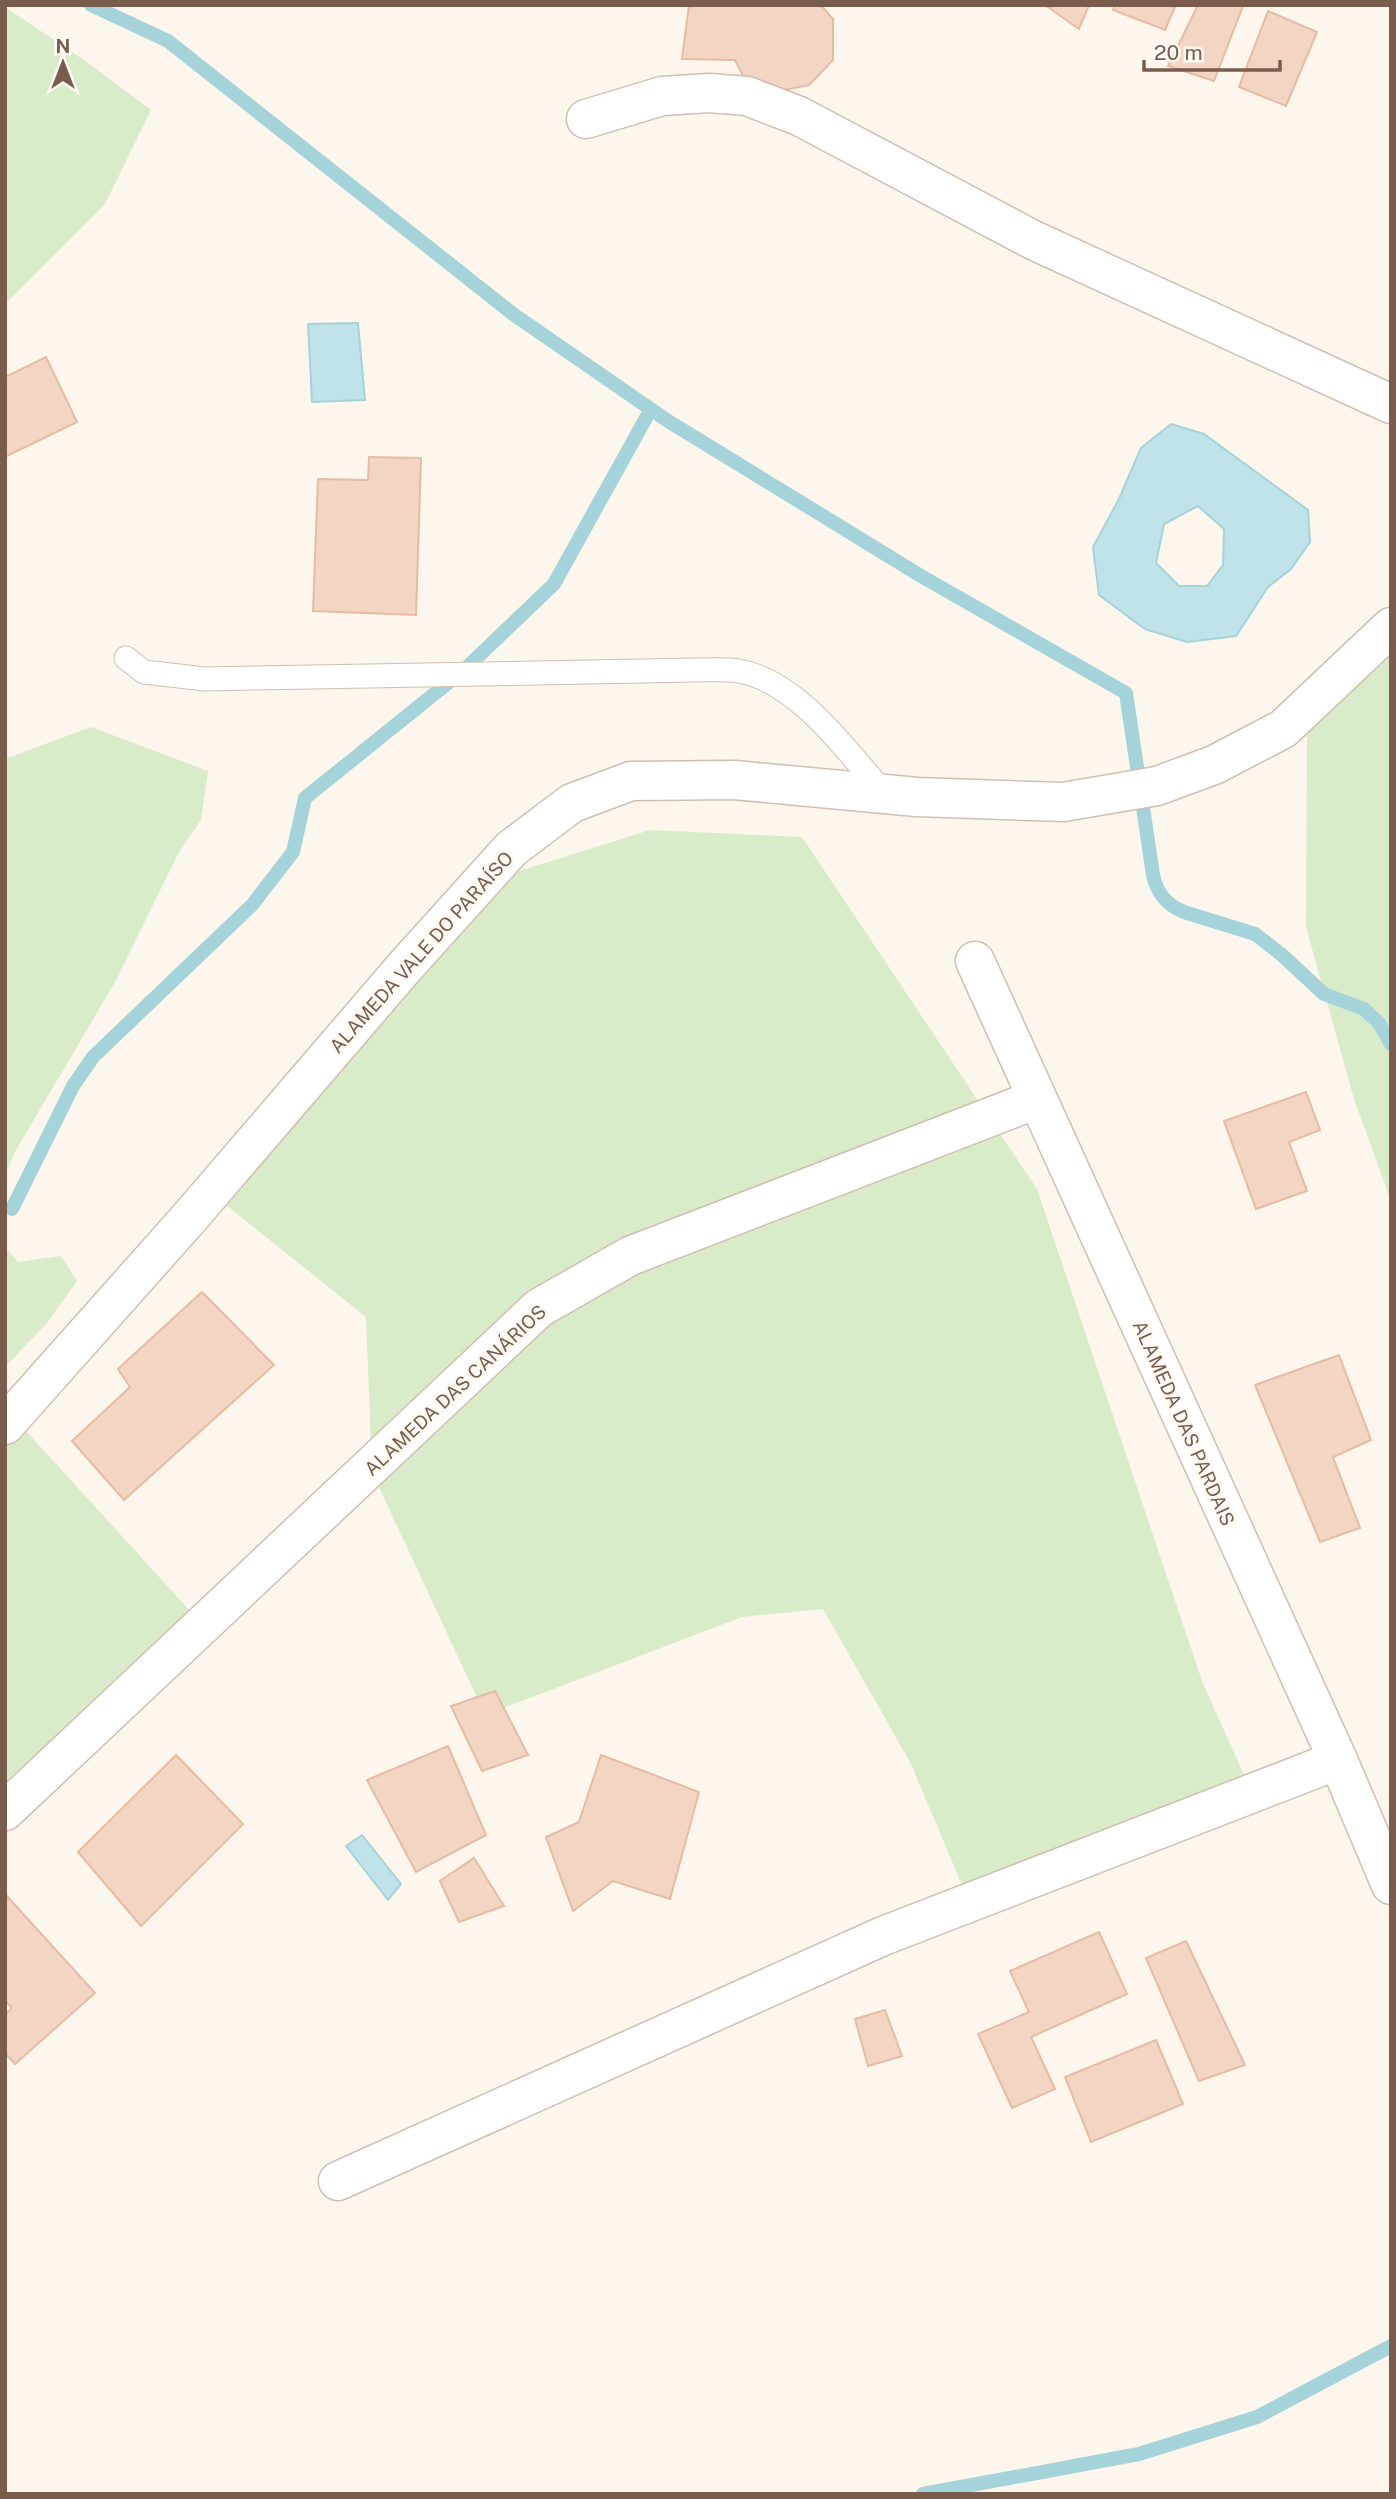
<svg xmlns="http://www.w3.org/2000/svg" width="1396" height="2499" font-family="'Public Sans',sans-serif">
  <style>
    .green { fill: #d8ecc9 }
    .water { fill: #bfe3e8; stroke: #a5d3da; stroke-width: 2; fill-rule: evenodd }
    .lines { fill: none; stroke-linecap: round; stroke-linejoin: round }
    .stream { stroke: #a5d3da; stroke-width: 14 }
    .building { fill: #f3d5c3; stroke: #e6bba3; stroke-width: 2 }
    .service-casing { stroke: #d1beb0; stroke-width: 25 }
    .minor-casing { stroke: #d1beb0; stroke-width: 41 }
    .service { stroke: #fff; stroke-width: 23 }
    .minor { stroke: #fff; stroke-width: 38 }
    .labels { text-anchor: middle; stroke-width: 7; stroke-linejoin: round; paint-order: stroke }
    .street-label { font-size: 19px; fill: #7a5c4d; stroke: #fffaf3 }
  </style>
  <rect width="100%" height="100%" fill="#fdf6ec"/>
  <path class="green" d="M5,7L84,60L151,110L105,204L5,304Z
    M1391,625V1201L1354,1099L1306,927L1307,720Z
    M91,727L208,771L201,820L178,854L115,982L15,1152L5,1175V759Z
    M650,830L802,837L1037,1189L1202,1681L1261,1813L1136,1829L964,1890L911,1764L823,1609L742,1617L485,1715L372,1472L366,1317L201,1185L510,874Z
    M5,1247L18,1262L61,1256L77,1281L47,1323L5,1367Z
    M5,1408L193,1614L5,1782Z"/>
  <path class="water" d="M358,323L365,400L312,402L308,324Z
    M1171,424L1204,434L1308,510L1310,542L1291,569L1268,587L1236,636L1187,642L1145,629L1099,595L1093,547L1118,501L1141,448ZM1198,506L1224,529L1223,565L1207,586H1179L1156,563L1164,524Z
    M362,1835L401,1884L388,1900L346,1846Z"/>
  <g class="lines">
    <path class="stream" d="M91,5L168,41L513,314L668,421L921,576L1126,693L1153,875C1157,894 1167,905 1184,912L1255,934L1282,955L1324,994L1364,1009L1379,1023L1391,1044
      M12,1209L73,1086L93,1057L252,905L293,852L305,798L464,670L554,584L651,409
      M923,2494L1139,2454L1257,2417L1391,2346"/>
  </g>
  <path class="building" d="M689,5H821L833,19V60L809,85L769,93L746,81L735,60L682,59Z
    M1045,5H1089L1079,29Z
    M1115,5H1176L1165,30L1113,10Z
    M1198,5L1243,6L1214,81L1168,66Z
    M1268,11L1317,32L1286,106L1239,87Z
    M46,357L77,422L5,457V377Z
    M369,457L421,458L416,615L313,611L318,479L368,480Z
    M1306,1092L1320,1130L1289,1142L1307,1191L1256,1209L1224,1121Z
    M202,1292L274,1365L124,1500L72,1441L130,1387L118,1369Z
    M1339,1355L1371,1440L1333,1457L1360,1528L1320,1542L1255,1385Z
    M495,1691L528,1755L482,1771L451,1706Z
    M448,1746L486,1835L416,1872L367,1780Z
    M176,1755L243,1824L141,1926L78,1852Z
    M601,1755L699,1792L670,1899L613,1881L573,1911L546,1837L579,1822Z
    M474,1858L504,1906L459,1922L440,1881Z
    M5,1894L95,1993L15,2064L5,2053V2015L12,2008L5,2000Z
    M1099,1932L1127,1994L1031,2037L1055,2089L1012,2108L978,2034L1029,2012L1010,1971Z
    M1186,1941L1245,2065L1199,2081L1146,1958Z
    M885,2010L902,2056L868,2066L855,2019Z
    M1156,2040L1183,2104L1091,2142L1065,2077Z"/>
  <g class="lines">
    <defs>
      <path id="service" d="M126,658L144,672L205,679L696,670C710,670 725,669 739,671C799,682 846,751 885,794"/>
      <path id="minor" d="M586,119L662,96L709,93L747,96L799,116L1033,240L1391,404
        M975,961L1338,1760L1391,1885
        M5,1425L190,1217L402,970L511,849L572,803L631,781L734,780L917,797L1063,802L1157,786L1214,765L1283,729L1391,627
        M5,1811L539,1308L630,1256L1037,1099
        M338,2181L883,1936L1338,1760"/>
    </defs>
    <use href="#service" class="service-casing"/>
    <use href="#minor" class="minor-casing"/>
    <use href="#service" class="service"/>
    <use href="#minor" class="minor"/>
  </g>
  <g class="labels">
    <g class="street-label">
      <text transform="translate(421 952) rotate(-48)" y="7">ALAMEDA VALE DO PARAÍSO</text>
      <text transform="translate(455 1390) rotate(-43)" y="7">ALAMEDA DAS CANÁRIOS</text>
      <text transform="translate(1184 1423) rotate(66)" y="7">ALAMEDA DAS PARDAIS</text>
    </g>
  </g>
  <rect width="1396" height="2499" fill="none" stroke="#7a5c4d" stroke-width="14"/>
  <g transform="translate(63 63)" stroke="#fffaf3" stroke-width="5" paint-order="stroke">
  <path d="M0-5L12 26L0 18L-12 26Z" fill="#7a5c4d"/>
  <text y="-10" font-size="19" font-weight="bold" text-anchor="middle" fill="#7a5c4d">N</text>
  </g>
  <path d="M1144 60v10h136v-10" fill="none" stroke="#7a5c4d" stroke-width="3.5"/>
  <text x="1154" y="60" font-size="21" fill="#7a5c4d" stroke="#fffaf3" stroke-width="5" paint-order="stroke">20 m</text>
</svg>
